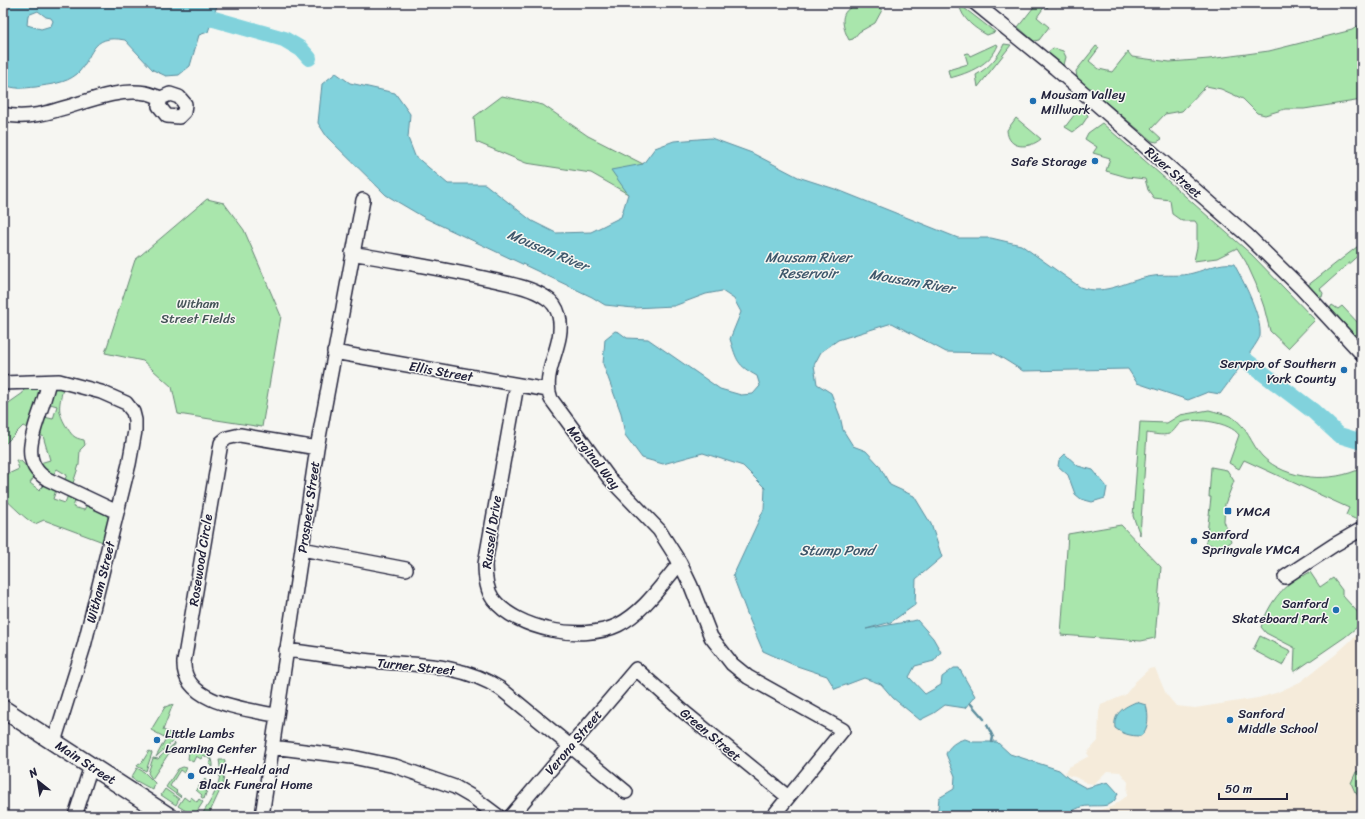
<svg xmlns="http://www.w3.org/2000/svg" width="1365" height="819" font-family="Sriracha,sans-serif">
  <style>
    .built { fill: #f5ebda }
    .green { fill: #a9e6ac; stroke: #668474 }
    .water { fill: #81d2dc; stroke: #5b8c9c; fill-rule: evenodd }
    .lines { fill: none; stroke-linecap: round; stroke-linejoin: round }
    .stream { stroke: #5b8c9c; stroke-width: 2.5 }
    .river { stroke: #81d2dc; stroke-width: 16 }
    .minor-casing { stroke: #22223b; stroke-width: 16 }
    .major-casing { stroke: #22223b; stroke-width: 20 }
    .minor { stroke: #f6f6f2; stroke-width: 13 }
    .major { stroke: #f6f6f2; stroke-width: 17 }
    .poi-dot { fill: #1f6fb2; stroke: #f6f6f2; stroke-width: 1.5 }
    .labels { text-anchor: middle; stroke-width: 3; stroke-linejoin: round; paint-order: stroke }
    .poi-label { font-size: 13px; fill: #22223b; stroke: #f6f6f2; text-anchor: start }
    .street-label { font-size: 13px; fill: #22223b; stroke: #f6f6f2 }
    .park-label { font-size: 13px; fill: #445357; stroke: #f6f6f2 }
    .water-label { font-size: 14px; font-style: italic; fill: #3e576b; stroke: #f6f6f2 }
  </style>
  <rect width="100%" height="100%" fill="#f6f6f2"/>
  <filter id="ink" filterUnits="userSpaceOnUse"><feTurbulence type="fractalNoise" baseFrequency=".025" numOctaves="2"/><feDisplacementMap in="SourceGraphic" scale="8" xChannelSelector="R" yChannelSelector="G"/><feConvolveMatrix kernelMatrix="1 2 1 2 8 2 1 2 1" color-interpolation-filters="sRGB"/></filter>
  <g filter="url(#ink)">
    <path class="built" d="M1362,630V816H1067L1073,813L1100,810L1113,806L1127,796L1128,782L1120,772L1107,771L1094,784L1087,783L1075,777L1066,775L1065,772L1069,767L1089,756L1087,753L1098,741L1099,712L1101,705L1125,695L1136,681L1149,669L1155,668L1166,694L1176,706L1195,708L1258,698L1276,693L1300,682L1335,655Z"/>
    <path class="green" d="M852,3H871L882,10L875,23L859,32L853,39L849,40C844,30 838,15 850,8Z
      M1037,3H1051L1047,8L1045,6L1037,17L1049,27L1039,40L1034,41L1018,27Z
      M959,4L995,32L987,35C974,28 962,19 959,4Z
      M1362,23V100L1304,109H1285L1265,115L1257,113L1243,99L1221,89L1206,86L1182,111L1165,114L1151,129L1162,139L1157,142L1152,141L1077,78L1076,71L1096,46L1099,48L1089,61L1099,69L1112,72L1128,52L1132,57L1170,62L1209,59L1269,51L1352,30Z
      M996,44L998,45C991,64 969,73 950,78L948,70L968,64L965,54L968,53L970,56Z
      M1004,44L1011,45L978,87L976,75C988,68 998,58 1004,44Z
      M1053,48L1063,51L1066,57L1064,65H1061L1047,53Z
      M502,96L543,105L588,136L643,164L628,194L591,173L526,163L476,142L474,117Z
      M1081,106L1086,110L1088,116L1082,125L1073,132L1065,127Z
      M1016,118L1041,139C1029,149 1008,150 1007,130Z
      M1102,123L1252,255L1315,320L1288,348L1270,331L1264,307L1256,284L1246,262L1237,248L1217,258L1194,261L1197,247V224L1195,221H1182L1172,214L1170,200L1154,198L1148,190L1145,179L1127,177L1106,171L1110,158L1093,153L1097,147L1085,139L1088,133Z
      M207,199L224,203L244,230L281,316L262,427L178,414L172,387L143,361L105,353L135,260Z
      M1362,243V252L1320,289L1323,293L1322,297H1317L1307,286Z
      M1332,305L1338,309L1342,306L1361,326L1362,325V343L1330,308Z
      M38,387L41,392L29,429L23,426L3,446V407L23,393L24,388Z
      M55,387H63C60,405 56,409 66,426C72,435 73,438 84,440L85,445L80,450L79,465L72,486L64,481L67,475L57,469L52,476L48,475L40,463L50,460L43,436H39L44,417L53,419L57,406L47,403Z
      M1209,410C1216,412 1226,414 1232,417C1247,426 1251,444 1262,456C1287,481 1332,483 1362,468V522L1346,515L1349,508L1244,460L1239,469L1229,463L1239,435C1230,422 1197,418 1183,422C1177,423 1175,432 1169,434C1162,436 1154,434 1147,433L1140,535L1133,516L1140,422L1167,423L1180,415Z
      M16,460L21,461L35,476L30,483L39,490L45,484L56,490L53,499L65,503L68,495L76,498L73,507L84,510L87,504L104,511L109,519L103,542L44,520L35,524C27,521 11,504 3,497V469L8,474L19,469Z
      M1211,467L1227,470L1234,481L1225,504L1224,521L1231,541L1226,547L1216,550L1212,545L1206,543L1211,497H1209Z
      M1121,525L1161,567L1155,638L1141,641L1061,635L1068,534Z
      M1310,572L1320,587L1333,578L1342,590V595L1362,617V623L1345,637L1294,672L1295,648L1266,633L1261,627C1269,603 1281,588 1302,574L1303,576Z
      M1260,636L1291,651L1283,666L1253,650Z
      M173,704L163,730L174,735L176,738L156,757L166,738L151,730L165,707Z
      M175,743V744L152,779L148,773L153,758L158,759Z
      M197,747C206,749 214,757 213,767L209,764L212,760L203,755L201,759L196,756L193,762L188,759L189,751Z
      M149,751L152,753L146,771L137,766L139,763L141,764Z
      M219,760H225L223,784L208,816H201C212,799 224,781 219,760Z
      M183,767L187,768L184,773L180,770L170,786L177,791L176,792L181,796L180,797L166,787L178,769Z
      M137,768L144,772L155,783L153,790L131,778Z
      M1362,770V800L1355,792L1351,783L1356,772Z
      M205,779L208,787L204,799L201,797L202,795L196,790Z
      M165,789L179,799L176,805L161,795Z
      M184,797L189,801L191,797L197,802L199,799L203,802L194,816L178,806Z"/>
    <path class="water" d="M3,3H218L208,32L199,35L190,66L179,75L166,76L153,70L125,40C89,33 94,58 77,74C65,84 50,84 36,87C24,88 14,90 3,84ZM38,11L46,17L51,18L53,21L51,26L41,29L27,25L28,15Z
      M336,73L350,83L395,93L410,114L408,138L415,156L448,184H485L532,221L556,233L591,232L621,217L628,194L611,170L643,164L655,148L674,141L711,138L752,153L798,177L838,190L958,238H991L1021,245L1080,287C1106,297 1128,279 1154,276C1166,274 1181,277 1193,273C1209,269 1218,262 1234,264C1243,281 1262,316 1260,336C1259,342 1226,386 1220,394L1208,392L1188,400L1137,383L1128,369L1023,371L994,353L946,352L892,323L838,340L821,352L814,365L817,384L831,393L840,416L843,430L853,446L866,451L879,465L890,485L914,496L931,524L942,557L916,579L915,605L891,622L866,629L917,620L933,638L941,652L934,661L915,666L909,677L925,694L941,685L942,677L954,668H959L975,696L965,708L945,705L934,713L920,720L893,698L881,684L864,678L835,689L827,676L794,665L763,651L748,616L733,576L764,509L765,488L743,466L703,453L663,464L642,458L625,435L621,413L603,364L605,339L615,331L619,332L627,338L648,339L720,389L741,395L753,394L760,386L757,376C737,365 737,361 730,339L741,312L734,299L722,291L706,294L674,306L633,308L605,305L592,297L425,218L386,195L327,137L318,123L322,84Z
      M1065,454L1078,466L1093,470L1107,487L1105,498L1092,502L1081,499L1075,494L1068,475L1058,466L1059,460Z
      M1136,702L1146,705C1149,716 1149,728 1141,736C1130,736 1123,734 1115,728C1113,713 1124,707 1136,702Z
      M965,739L973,742H997L1010,754L1059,770L1068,778L1086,788L1108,782L1118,793C1113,809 1103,805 1089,806C1080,806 1073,810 1066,816H937L939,798L954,789L955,776L946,754C949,746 956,741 965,739Z"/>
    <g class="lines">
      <path class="stream" d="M970,703L984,719
        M987,725L993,737L992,742"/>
      <path class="river" d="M191,18L214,19L284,39L301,49L309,58
        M1226,350L1244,359L1313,411L1339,435L1362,442"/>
      <defs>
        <path id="minor" d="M975,3L1055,68L1247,235L1301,288L1362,354
          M170,94L179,97L185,104L184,112L179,117L167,116L159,106L161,98Z
          M3,114C47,126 100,85 146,93C151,94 156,96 161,98
          M352,253C399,262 446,269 493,280C510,284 530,287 545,297C552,301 557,308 559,316C566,344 540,372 551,399L609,478L659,530L680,563L691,586L711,637L732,664L748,677L843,730L773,816
          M334,352L548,390
          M49,382C46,393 43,404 39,415C31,438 22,464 47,479L117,512
          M3,383L59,381L101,392L126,403L133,412L135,420V431L129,464L84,646L54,742
          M517,385L485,564C485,576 486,589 493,599C517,630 583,642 618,625C644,612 662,584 680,563
          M302,549L406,569
          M1285,577L1334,545L1362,529
          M286,650C311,653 337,657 362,660C411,666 458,661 501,689L626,792
          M275,715C246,709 182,703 184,662L221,443L227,438L240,435L317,448
          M272,747L352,757L395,766L455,787L474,798L498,816
          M75,816L91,766
          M262,816L317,448L363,200
          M511,816L636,669L684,712L788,797"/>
        <path id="major" d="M3,709L168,816"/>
      </defs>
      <use href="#minor" class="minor-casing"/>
      <use href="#major" class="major-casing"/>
      <use href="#minor" class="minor"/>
      <use href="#major" class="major"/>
    </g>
  </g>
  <g class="poi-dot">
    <circle cx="1033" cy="101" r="4"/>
    <circle cx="1095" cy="161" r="4"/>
    <circle cx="1344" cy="370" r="4"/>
    <rect x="1224" y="507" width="8" height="8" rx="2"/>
    <circle cx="1194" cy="541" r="4"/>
    <circle cx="1336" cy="610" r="4"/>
    <circle cx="1230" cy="720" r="4"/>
    <circle cx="157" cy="740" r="4"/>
    <circle cx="191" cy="776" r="4"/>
  </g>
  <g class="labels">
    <g class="poi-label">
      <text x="1041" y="99">Mousam Valley<tspan x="1041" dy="15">Millwork</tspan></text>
      <text x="1087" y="166" text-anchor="end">Safe Storage</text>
      <text x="1336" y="368" text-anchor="end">Servpro of Southern<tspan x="1336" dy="15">York County</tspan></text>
      <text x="1236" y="516">YMCA</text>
      <text x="1202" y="539">Sanford<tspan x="1202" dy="15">Springvale YMCA</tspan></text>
      <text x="1328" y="608" text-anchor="end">Sanford<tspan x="1328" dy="15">Skateboard Park</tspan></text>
      <text x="1238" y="718">Sanford<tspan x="1238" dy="15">Middle School</tspan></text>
      <text x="165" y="738">Little Lambs<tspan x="165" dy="15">Learning Center</tspan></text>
      <text x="199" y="774">Carll-Heald and<tspan x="199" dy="15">Black Funeral Home</tspan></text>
    </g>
    <g class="street-label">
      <text transform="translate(1174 172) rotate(41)" y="5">River Street</text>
      <text transform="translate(441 371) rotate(10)" y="5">Ellis Street</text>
      <text transform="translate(594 457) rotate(52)" y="5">Marginal Way</text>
      <text transform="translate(308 507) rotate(-82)" y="5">Prospect Street</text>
      <text transform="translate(491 532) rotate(-82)" y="5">Russell Drive</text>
      <text transform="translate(200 560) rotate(-81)" y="5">Rosewood Circle</text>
      <text transform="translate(100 582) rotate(-76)" y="5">Witham Street</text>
      <text transform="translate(416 666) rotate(6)" y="5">Turner Street</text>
      <text transform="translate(711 734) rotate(40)" y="5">Green Street</text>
      <text transform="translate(573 742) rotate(-50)" y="5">Verona Street</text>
      <text transform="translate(86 762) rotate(33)" y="5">Main Street</text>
    </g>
    <g class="park-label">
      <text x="198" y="308">Witham<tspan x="198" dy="15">Street Fields</tspan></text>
    </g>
    <g class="water-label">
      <text transform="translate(548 250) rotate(23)" y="5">Mousam River</text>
      <text x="808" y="262">Mousam River<tspan x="808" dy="16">Reservoir</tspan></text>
      <text transform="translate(912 281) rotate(10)" y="5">Mousam River</text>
      <text x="837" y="555">Stump Pond</text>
    </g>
  </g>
  <rect width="1365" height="819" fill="none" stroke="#f6f6f2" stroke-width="16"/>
  <rect x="8" y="8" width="1349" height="803" fill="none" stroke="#22223b" stroke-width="1.5" filter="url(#ink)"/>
  <g transform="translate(38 781) rotate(330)" stroke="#f6f6f2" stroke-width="3" paint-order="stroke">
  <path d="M0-3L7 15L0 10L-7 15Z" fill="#22223b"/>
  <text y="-6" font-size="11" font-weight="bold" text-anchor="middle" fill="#22223b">N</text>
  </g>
  <path d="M1219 793v6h68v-6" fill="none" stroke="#22223b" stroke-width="2"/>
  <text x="1225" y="793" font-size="12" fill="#22223b" stroke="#f6f6f2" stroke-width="3" paint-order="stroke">50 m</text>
</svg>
